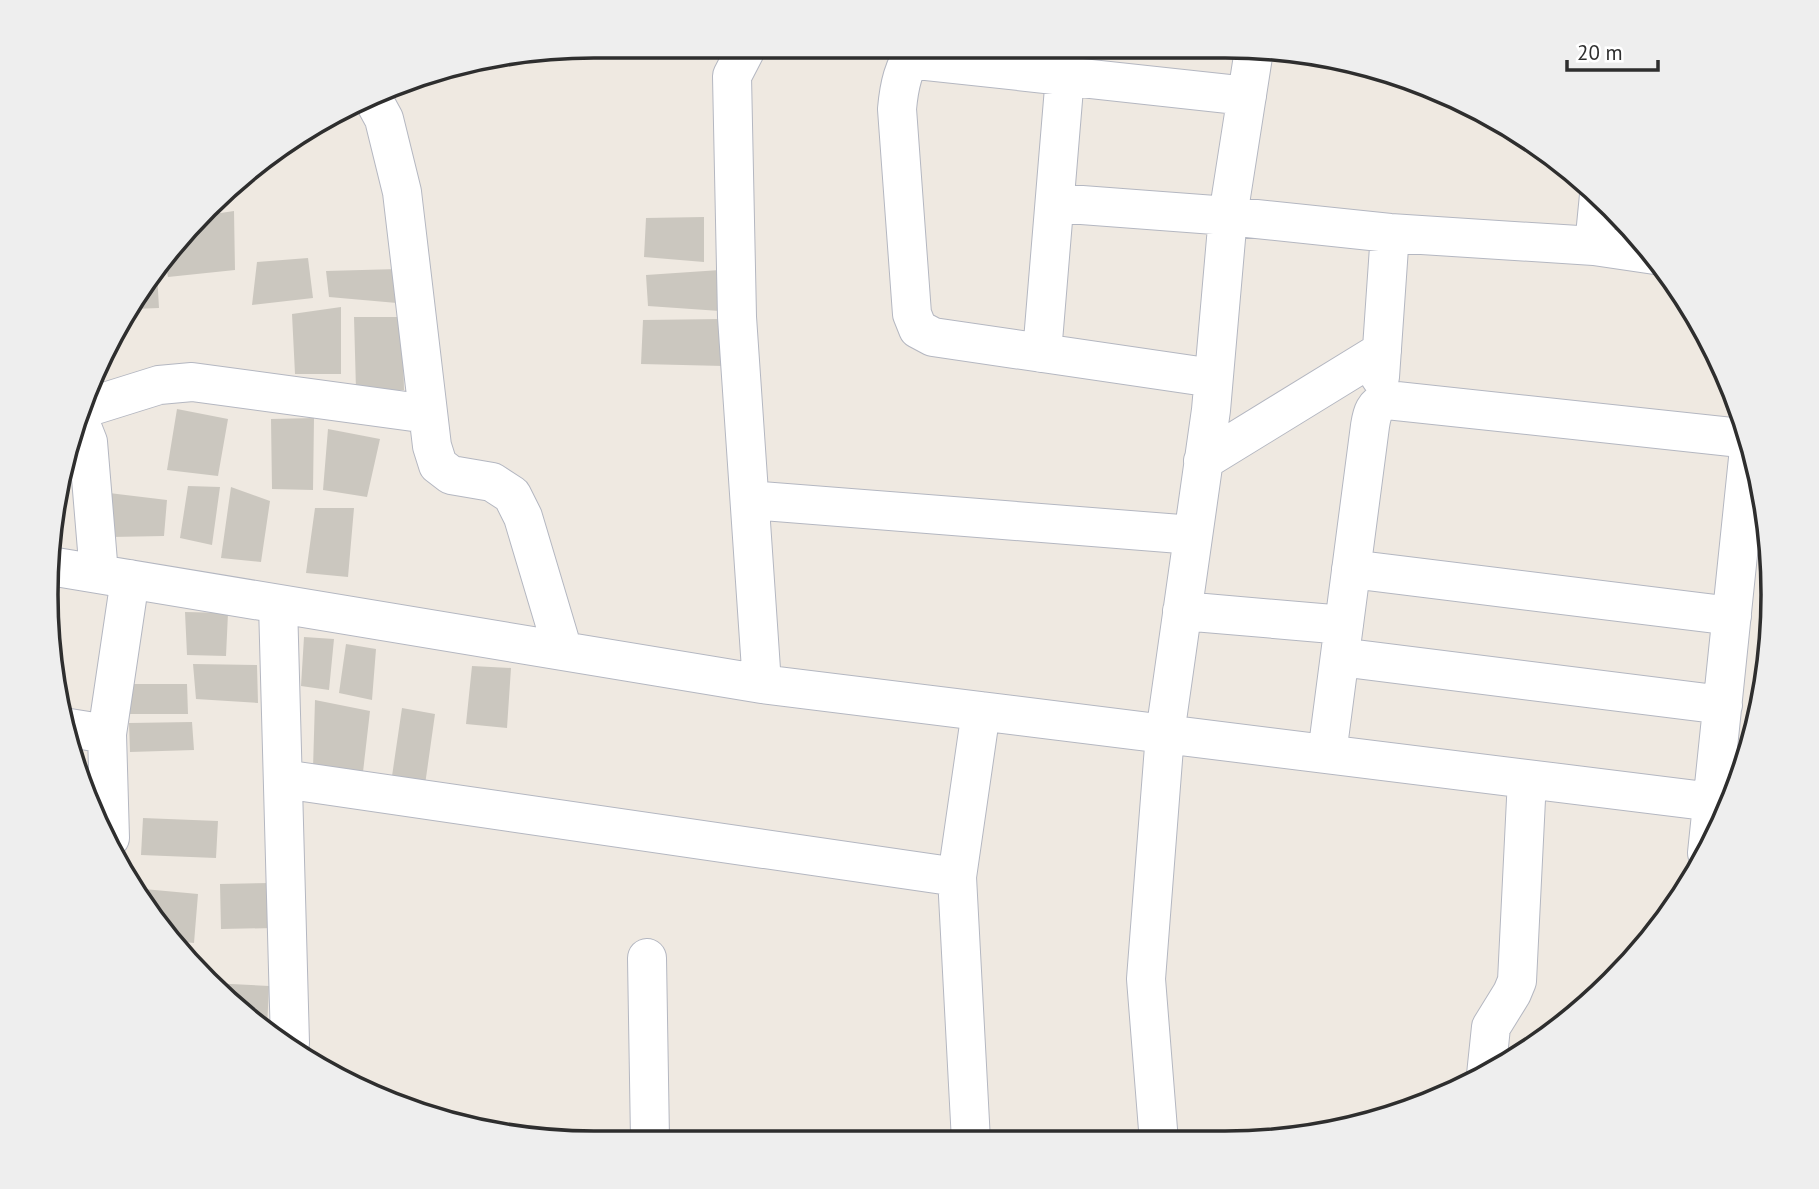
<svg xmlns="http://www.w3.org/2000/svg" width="1819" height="1189" font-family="'PT Sans',sans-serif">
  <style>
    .building { fill: #cbc7bf }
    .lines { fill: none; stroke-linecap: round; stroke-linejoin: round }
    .minor-casing { stroke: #b4b7c1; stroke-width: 40 }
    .minor { stroke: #fff; stroke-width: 38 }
    .rim { fill: none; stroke: #2e2e2e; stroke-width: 3.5 }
  </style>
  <rect width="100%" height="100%" fill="#efe9e1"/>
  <path class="building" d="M234,211L235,270L168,277L164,256L207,215Z
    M704,217V262L644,257L646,218Z
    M308,258L313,298L252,305L257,262Z
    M398,269L397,303L329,297L326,271Z
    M720,270V311L648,306L646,275Z
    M152,273H157L159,308L133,309Z
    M341,307V374H295L292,314Z
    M354,317H402L404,390H356Z
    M723,319L724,366L641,364L643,320Z
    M177,409L228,419L218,476L167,470Z
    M314,418L313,490L272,489L271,419Z
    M328,429L380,439L367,497L323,490Z
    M188,486L220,487L212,545L180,538Z
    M231,487L270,501L261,562L221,558Z
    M109,493L167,500L164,536L111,537Z
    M315,508H354L348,577L306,573Z
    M185,612L228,613L226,656L187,655Z
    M304,637L334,639L329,690L301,686Z
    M346,644L376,649L372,700L339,693Z
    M193,664L257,665L258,703L196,699Z
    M472,666L511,668L507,728L466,724Z
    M122,684H187L188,714H122Z
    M315,700L370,711L363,772L313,769Z
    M402,708L435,714L424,792L391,783Z
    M192,722L194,750L130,752L129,723Z
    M143,818L218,821L216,858L141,855Z
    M273,883L274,928L221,929L220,884Z
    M133,888L198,894L194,943L175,941L138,899Z
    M211,983L269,986L267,1029L233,1008Z"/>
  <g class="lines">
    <defs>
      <path id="minor" d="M918,48C903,65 899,87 897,109L912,314L918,329L933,337L1213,378
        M908,59L1247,96
        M372,97L384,119L402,192L432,446L438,465L451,475L492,482L512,495L523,517L563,651
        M1055,203L1228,216L1390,233L1594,246L1655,255
        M1594,246L1599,195
        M1042,353L1065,76
        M1380,377L1390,233
        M79,410L159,385L192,382L428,414
        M77,414L88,442L99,574
        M1203,461L1382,351
        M750,500L1193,535
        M50,566L762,684L737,317L732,76L747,47
        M1351,569L1732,616
        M278,604L290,1043
        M1182,611L1344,625
        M1340,657L1723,705
        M762,684L1729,804
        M63,727L107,734
        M1327,754L1370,426C1372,413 1374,405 1387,400L1750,439
        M283,779L957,877
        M110,838L107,734L130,579
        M1707,853L1750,439
        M647,958L650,1139
        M1486,1075L1491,1027L1512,993L1517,981L1527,779
        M971,1141L957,877L981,711
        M1159,1142L1146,979L1165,734L1211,410L1228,216L1254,50"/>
    </defs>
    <use href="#minor" class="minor-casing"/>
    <use href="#minor" class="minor"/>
  </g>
  <path d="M0 0H1819V1189H0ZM594 58H1225A536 536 0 0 1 1761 594V595A536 536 0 0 1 1225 1131H594A536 536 0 0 1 58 595V594A536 536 0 0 1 594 58Z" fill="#eee" fill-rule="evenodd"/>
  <path class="rim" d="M594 58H1225A536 536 0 0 1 1761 594V595A536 536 0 0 1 1225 1131H594A536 536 0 0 1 58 595V594A536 536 0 0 1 594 58Z"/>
  <path d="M1567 60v10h91v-10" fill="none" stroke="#2e2e2e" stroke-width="3.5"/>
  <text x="1577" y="60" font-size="21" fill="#2e2e2e" stroke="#ffffff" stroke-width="5" paint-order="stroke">20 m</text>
</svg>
